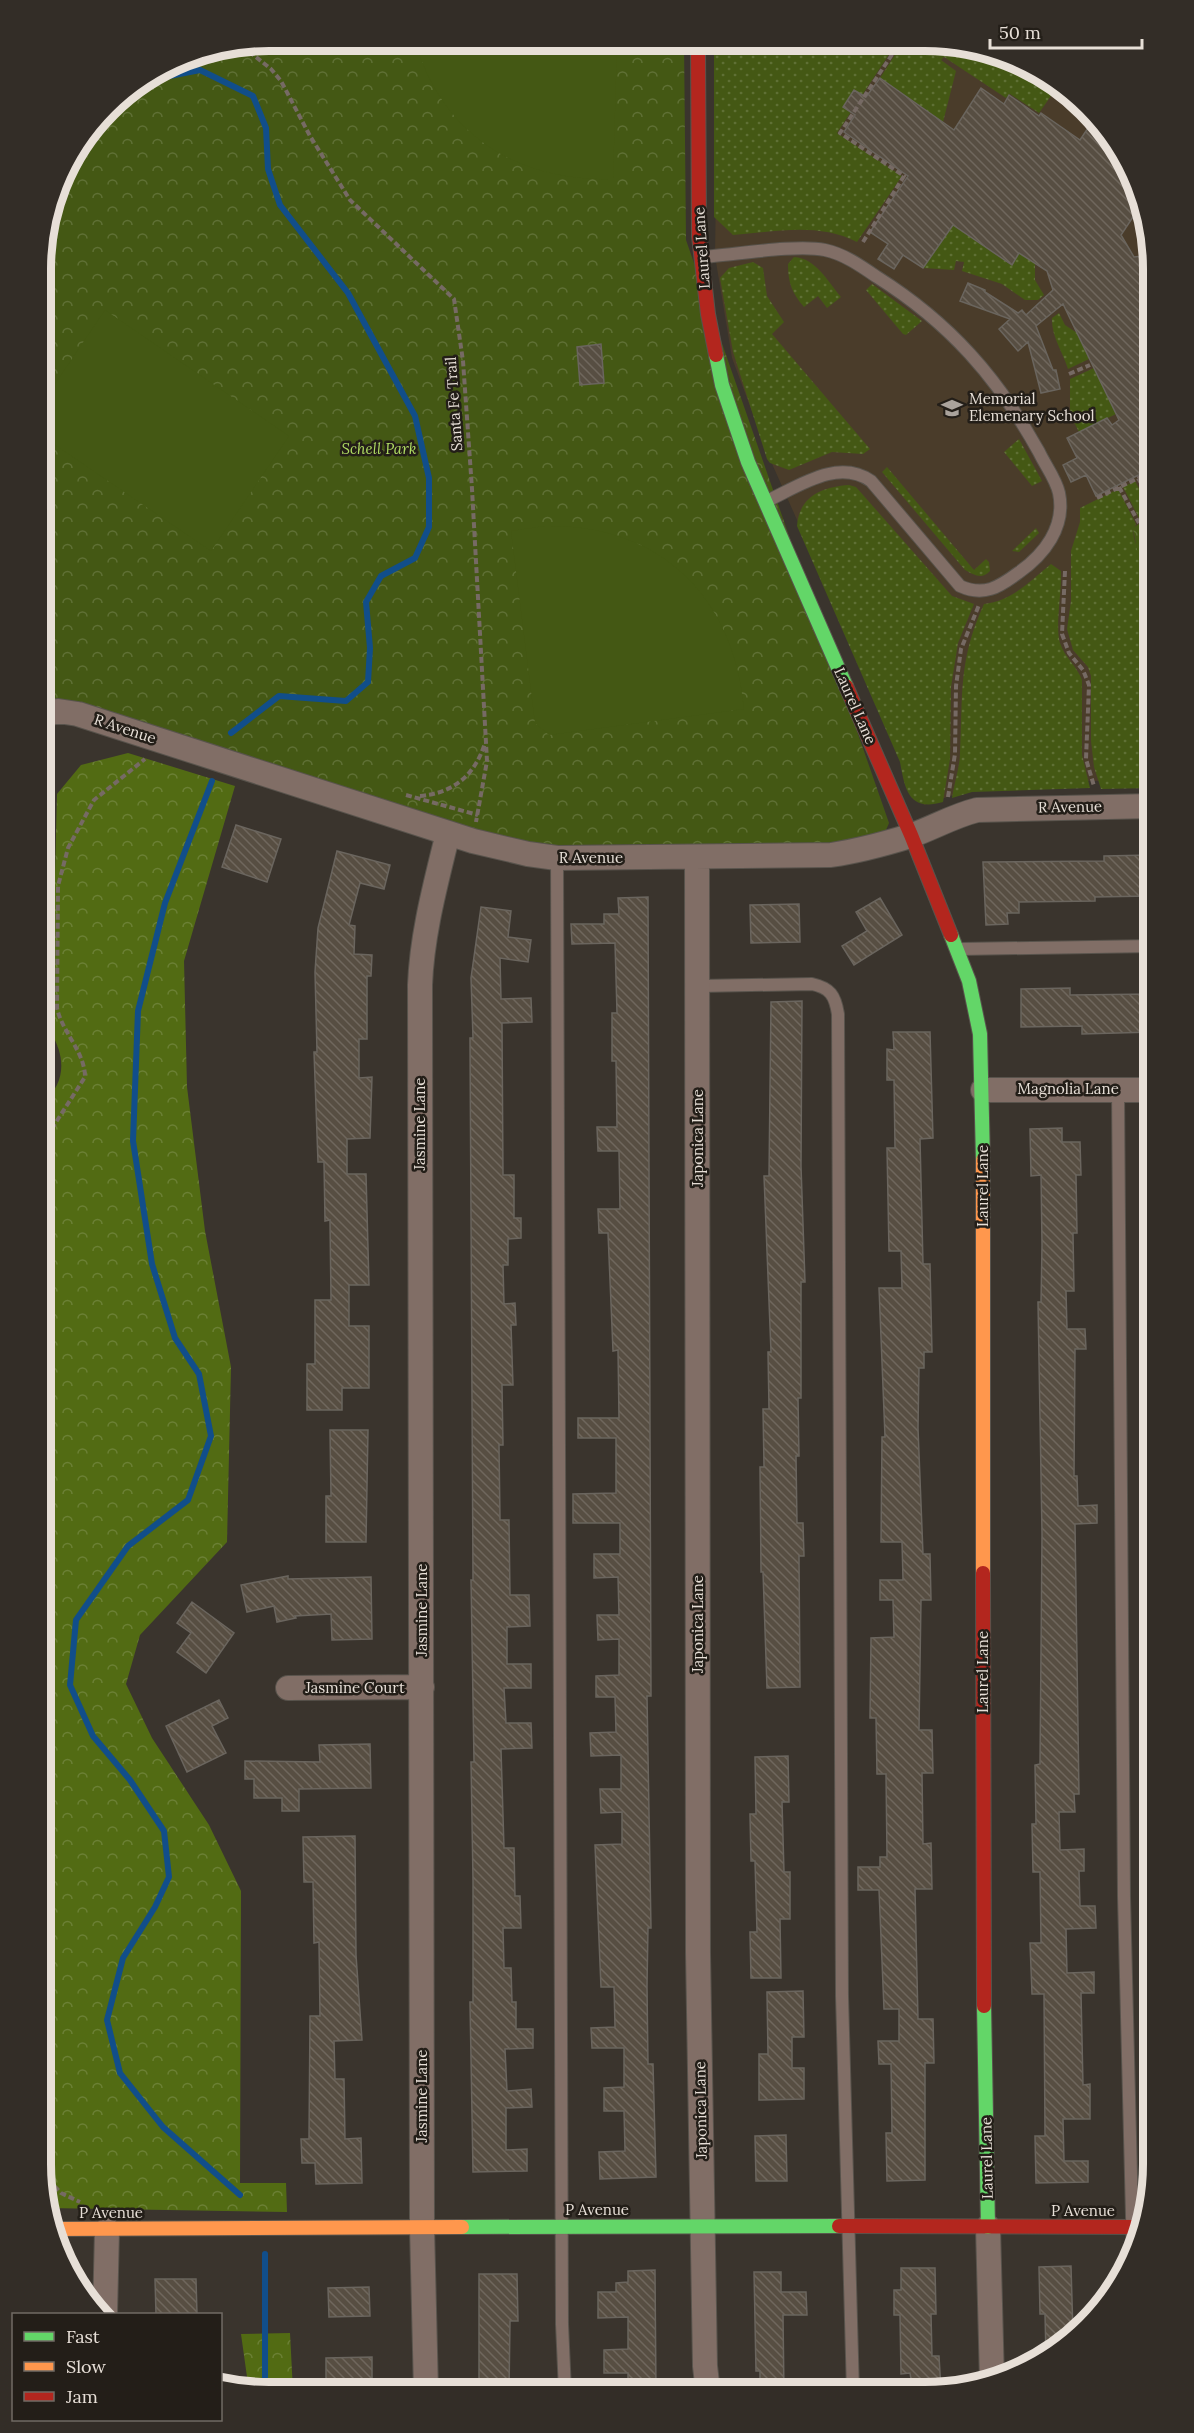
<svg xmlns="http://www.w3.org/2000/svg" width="1194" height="2433" font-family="Lora,serif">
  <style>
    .built { fill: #4a3c2a }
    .grass { fill: url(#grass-dots) }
    .forest { fill: url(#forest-crowns) }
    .park { fill: url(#park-crowns) }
    .pitch { fill: #445814 }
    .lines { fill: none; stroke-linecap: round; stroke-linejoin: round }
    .stream { stroke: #114e8a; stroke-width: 6 }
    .building { fill: url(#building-back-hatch); stroke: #6a655e; stroke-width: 1.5 }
    .lane-casing { stroke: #58534c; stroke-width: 14 }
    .street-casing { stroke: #58534c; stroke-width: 26 }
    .fast-casing { stroke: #58534c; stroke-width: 16 }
    .slow-casing { stroke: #58534c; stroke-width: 16 }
    .jam-casing { stroke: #58534c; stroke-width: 16 }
    .path { stroke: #766a64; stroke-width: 4; stroke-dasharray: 6 3; stroke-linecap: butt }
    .lane { stroke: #816e66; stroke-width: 12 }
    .street { stroke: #816e66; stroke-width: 24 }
    .fast { stroke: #63d668; stroke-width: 14 }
    .slow { stroke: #ff974d; stroke-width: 14 }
    .jam { stroke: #b3261e; stroke-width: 14 }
    .labels { text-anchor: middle; stroke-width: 5; stroke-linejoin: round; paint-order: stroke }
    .street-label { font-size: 15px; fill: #e7dfd7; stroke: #231e18 }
    .poi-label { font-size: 15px; fill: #e7dfd7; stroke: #231e18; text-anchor: start }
    .park-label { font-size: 15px; font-style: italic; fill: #afdb63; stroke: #231e18 }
    .rim { fill: none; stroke: #e7dfd7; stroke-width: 8 }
  </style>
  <defs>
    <pattern id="grass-dots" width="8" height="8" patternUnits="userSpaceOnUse" patternTransform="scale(1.5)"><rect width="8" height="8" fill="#445814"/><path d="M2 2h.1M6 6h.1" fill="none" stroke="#5f7035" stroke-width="1.8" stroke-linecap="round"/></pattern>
    <pattern id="forest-crowns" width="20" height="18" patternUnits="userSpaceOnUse" patternTransform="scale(1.5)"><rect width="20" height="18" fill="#526b13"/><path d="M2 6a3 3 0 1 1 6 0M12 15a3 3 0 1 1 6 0" fill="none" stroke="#6b8035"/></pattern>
    <pattern id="park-crowns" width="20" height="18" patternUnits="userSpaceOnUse" patternTransform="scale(1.5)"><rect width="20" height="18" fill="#445814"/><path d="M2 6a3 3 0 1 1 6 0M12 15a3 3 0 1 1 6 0" fill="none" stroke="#5f7035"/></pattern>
    <pattern id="building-back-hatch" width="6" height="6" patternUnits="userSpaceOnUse" patternTransform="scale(1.5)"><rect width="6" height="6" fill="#574e42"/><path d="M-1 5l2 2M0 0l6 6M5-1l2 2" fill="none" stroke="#6f675d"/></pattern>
  </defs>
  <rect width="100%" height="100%" fill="#3a342d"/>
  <path class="built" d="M718,43L969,45L1026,64L1076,98L1115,143L1141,196L1153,269V780L1025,782L979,786L924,805L769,457L732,358L715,256Z"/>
  <path class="grass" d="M714,43L896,44L837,133L902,176L857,242C817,222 776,232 733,235L714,217Z
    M902,44L918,45L937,58C942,53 949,46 956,45C983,40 1036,71 1058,86L1039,113L1010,94L1006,98L944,57L941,60L956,71L943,122L880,78Z
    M953,225L1011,265L1017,251L1035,263V280L1044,295L1038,300H1025L1002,284L962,271L964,262L956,261L954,270L923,268Z
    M794,257C816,258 828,282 841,297L827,308L818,296L804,307C792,293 788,283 788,264Z
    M753,262L763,268L767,296L784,322L772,334L870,449L863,454L832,452L789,470L770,463L767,459L733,352L720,278L729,268Z
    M872,284L922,321L906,335L903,334L866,290Z
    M1059,313L1065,325L1077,333L1089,359L1068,369C1063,352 1051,336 1052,318Z
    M1094,368L1116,414L1079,432L1070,414V379Z
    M1019,439L1042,481L1032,486L1004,452Z
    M887,467L974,570L986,559L989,562L990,571C982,580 974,575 965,570L882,472Z
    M1135,481L1153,514V522H1141L1123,487Z
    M849,485L856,487L952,596L974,604L958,643L951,687L950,759L943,802C909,812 905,790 900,762L797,526C799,497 821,487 849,485Z
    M1118,489L1136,524C1129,536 1138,548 1144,559L1153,562V788L1101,789L1094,767L1091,741V676L1088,667L1073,650L1067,629L1071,601V551L1080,522V508Z
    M1036,528L1039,533L1019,552L1012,551Z
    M1051,564L1061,571C1062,591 1055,627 1060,643C1065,658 1077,666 1082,680V755L1090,788L972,792L952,798C954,783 960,767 960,753C963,694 958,661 984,604C1012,601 1030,581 1051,564Z"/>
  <path class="forest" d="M128,753L235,786L184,961L187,1087L205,1231L231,1367L227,1542L140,1635L126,1684L152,1738L209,1825L241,1891L240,2183H286L287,2212L48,2208L41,2164L42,1102C66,1085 66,1057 51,1033L57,794L81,765Z
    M290,2333L293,2391H249L241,2334Z"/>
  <path class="park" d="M269,41L684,43L686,240L889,823L886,830L879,836L850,844L550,845L512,843L466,832L42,695V240L64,168L118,98L182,58Z
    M918,45H953L937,58Z
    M1143,521L1153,522V562L1144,559L1137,550L1133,528Z"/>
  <path class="pitch" d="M415,41L617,43L613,179C518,182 442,135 415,41Z
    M105,310L289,436L211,551L42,436V403Z
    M545,526C660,524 734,596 744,709L549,735L535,723L511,531Z"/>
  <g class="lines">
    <path class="stream" d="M144,81L200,70L253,96L266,128L268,169L280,205L348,293L415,416L429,478V527L415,558L381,576L366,602L370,648L368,682L346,701L279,696L231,733
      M212,781L165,903L138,1011L133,1141L152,1264L175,1338L199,1374L211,1436L188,1500L128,1546L76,1620L70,1685L93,1736L130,1780L164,1831L169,1877L155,1907L123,1958L107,2020L120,2073L163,2127L240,2195
      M265,2254V2391"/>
  </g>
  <path class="building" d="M880,78L954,130L981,88L1004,104L1009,95L1039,116L1041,113L1080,140L1094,119L1115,143L1143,202L1121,235L1134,257L1151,255L1154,269L1153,468L1096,496L1086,475L1071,482L1063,465L1077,458L1067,438L1107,418L1112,425L1119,420L1063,304L1036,326L1053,370H1056L1060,389L1041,393L1028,342L1018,351L999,329L1010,319L960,301L968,283L985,290V292L1018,313L1022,310L1026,315L1053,290L1047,271L1019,253L1012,265L953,225L923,268L903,255L894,269L878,259L888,244L870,232L908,176L844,132L855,115L843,107L854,90L866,97Z
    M601,344L604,383L580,385L577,347Z
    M236,825L281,839L267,882L222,867Z
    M337,851L390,865L384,889L360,883L349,925L355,926L354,954L372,955L371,976H367V1039H359V1078L372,1077L370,1138L347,1139V1174H366L369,1285H349V1326H369V1388H342V1410H307V1364H315V1300H331L330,1220L325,1221L324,1162H318L314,1052H317L315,972L318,928Z
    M1150,855V896L1095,897V901L1019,902V913H1007L1008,924L986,925L983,862L1104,861V856Z
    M648,897L651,1696H647L651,1928H648L647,1986L648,2064H653L656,2177L600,2179L599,2152L625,2151L624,2111H604V2088L624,2087V2048H592L591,2028L615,2027L614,1987H601L595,1845L622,1844V1812L601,1813L600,1789H621V1755L591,1756L590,1733L616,1732L615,1697H596V1676L619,1675V1639L598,1640L597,1615H619L618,1577L594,1578V1554H620V1523H573V1494L616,1493V1438H578V1418H619L618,1350L613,1351L608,1233H599L598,1209H620L619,1151H598L597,1127H617L616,1061H612V1013H617L615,943L572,944L571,924H604V914H619L618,898Z
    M880,898L902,935L854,965L842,946L867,931L856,912Z
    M799,904L800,942L751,943L750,905Z
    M481,907L511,911L508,937L531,940L528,962L500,958L501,999L531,998L532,1022L502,1023L503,1175H514V1218H521V1238L508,1239V1265H503L504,1304L515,1303L516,1325H511L513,1385H502L503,1445H499L500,1520H509L510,1595H529L530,1626L507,1627V1664H531V1688H504L506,1723H531L532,1748L501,1749L504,1848H514L515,1896H520L521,1928H503L504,1968H511L512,2002H516V2029H533V2048L505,2049L507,2091L531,2089L532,2107L506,2108V2150L527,2149V2171L473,2172L470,2002H473V1881L471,1762H474L471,1580H473L470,1038H473L471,978Z
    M1070,988V995L1153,994V1032L1082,1034V1026L1021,1027V989Z
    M802,1001L801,1166L805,1282H801V1398H798L799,1456H796L797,1523H803L804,1556H799L800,1687L767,1688L763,1572H761L760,1467H764L763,1409H769L768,1352H771L764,1176H769L771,1002Z
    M893,1032H930L933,1138L920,1139L923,1264H930L932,1352H924V1368H919L918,1428L923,1554H930L931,1600H921L919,1730H932L933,1773H922L923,1844L931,1843L932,1889H915L918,2019H933L934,2063H925V2180L887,2181L886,2133H892L891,2064H879L878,2041H899V2009H884L879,1890H858V1867H880V1857H887L886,1774H877L876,1718H870L871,1638L894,1637L893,1600H880V1580H903L902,1542H881L882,1437H885L879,1288H902L901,1251H889L887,1148H895L894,1080H887V1049L894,1050Z
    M1062,1128V1142H1080L1081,1175H1076L1077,1233H1073L1074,1291H1066L1067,1329H1085L1086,1349H1075L1074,1476H1077L1078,1506L1097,1505V1523L1075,1524L1079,1794H1074L1075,1812H1059L1060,1850L1084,1849V1871H1079L1080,1906H1095L1096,1928L1066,1929L1067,1973L1094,1972V1993H1081L1083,2085L1090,2084V2119H1063L1064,2161H1088V2182L1036,2183L1035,2136H1045L1044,1994H1032L1030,1943H1041L1040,1872H1033L1032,1824H1036L1035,1765L1040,1764L1042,1534L1038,1302H1041L1042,1245L1041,1175L1031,1176L1030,1129Z
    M330,1430H368L366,1542H326V1496H331Z
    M288,1576V1579L371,1577L372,1639L332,1640L331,1614L295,1616L296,1618L277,1622L274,1606L247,1612L241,1585Z
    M192,1602L234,1633L206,1673L177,1652L191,1633L177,1623Z
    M219,1700L228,1718L212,1726L226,1753L187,1772L166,1726Z
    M370,1744L371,1788L299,1789V1811H282V1798H254V1779H245V1761L320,1762L319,1745Z
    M788,1756L789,1802H782L784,1872H790V1919H780L781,1978H751L750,1932H757L755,1861H751L750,1814H756L755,1757Z
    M355,1836L356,1955L362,2040L334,2041L335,2079H344L345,2139L361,2138L362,2183L316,2184L315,2163H302L301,2139H309L310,2016H320L319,1942L314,1943L313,1882H304L303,1837Z
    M803,1991L804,2037H792V2068H804V2099L759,2100V2054H768L767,1992Z
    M786,2135L787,2181H756L755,2136Z
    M1071,2266L1073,2334L1046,2357L1045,2314H1040L1039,2267Z
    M901,2268H935L936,2314H931L932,2356H939L941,2390L913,2392L910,2373L901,2374L900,2315H894V2290H901Z
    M655,2270L656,2392H628V2373H604V2350L628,2349V2317L598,2318V2292H616V2283L628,2282V2271Z
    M754,2272H781V2292H806L807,2315H783L784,2392H760V2371H756Z
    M479,2274H517L518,2321H510L509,2391H479Z
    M155,2279H196L197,2314H156Z
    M369,2287L370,2316L329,2317L328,2288Z
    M372,2357V2388L326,2389V2358Z"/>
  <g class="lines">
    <defs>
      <path id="lane" d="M702,257C734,255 796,244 825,250C844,254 861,266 877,277C950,323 998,378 1039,452C1045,465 1056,479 1059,493C1066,527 1044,555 1018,573C999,587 984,597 960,586L871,481C838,458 799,486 767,501
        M557,858L562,2324L565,2391
        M960,949L1153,946
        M699,986L812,984C830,988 835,995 838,1014L842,1996L853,2392
        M1118,1089L1124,1897L1133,2256"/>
      <path id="street" d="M42,718L44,715L58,711L78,714L473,841L528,854L557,858L831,855C858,851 884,844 910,836C933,828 953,816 977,810L1153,806
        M697,857L698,1953L705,2366L708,2392
        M983,1090H1153
        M288,1688L422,1687
        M988,2227L992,2381
        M105,2314L107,2230
        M426,2391L422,2227L420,985C422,933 436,883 448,833"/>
      <path id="fast" d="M716,355L722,385L748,462L846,686
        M951,935L969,981L980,1034L983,1160
        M984,2006L988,2227
        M462,2227L839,2226"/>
      <path id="slow" d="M983,1160V1573
        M51,2229L462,2227"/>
      <path id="jam" d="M698,43L699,236L708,314L716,355
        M846,686L911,835L951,935
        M983,1573L984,2006
        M839,2226L1142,2227"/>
    </defs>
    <use href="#lane" class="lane-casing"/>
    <use href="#street" class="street-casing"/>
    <use href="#fast" class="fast-casing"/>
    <use href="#slow" class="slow-casing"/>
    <use href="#jam" class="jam-casing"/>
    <path class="path" d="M242,46L271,69L281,81L310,136L350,200L454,299L463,361L472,489L487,761L476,822
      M863,242L904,176L840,133L899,44
      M1069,374L1090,365
      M1138,478L1153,503
      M1119,487L1139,523
      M1097,498L1153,471
      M1065,571L1062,634L1069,653L1083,670L1089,685L1086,759L1094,786
      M406,795L478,815
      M420,796C454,793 475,775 485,743
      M948,797L955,754L956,686L961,649L979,605
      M42,1144L85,1077C85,1052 62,1032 57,1008L58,886L68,848L94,800L145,759
      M42,2173L61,2193L80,2202"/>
    <use href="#lane" class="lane"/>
    <use href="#street" class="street"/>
    <use href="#fast" class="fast"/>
    <use href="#slow" class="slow"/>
    <use href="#jam" class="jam"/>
  </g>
  <defs>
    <symbol id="school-bare" viewBox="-9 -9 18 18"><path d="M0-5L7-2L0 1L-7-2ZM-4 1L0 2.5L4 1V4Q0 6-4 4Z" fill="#aaa39c" stroke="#231e18" stroke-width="2.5" paint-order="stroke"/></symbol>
  </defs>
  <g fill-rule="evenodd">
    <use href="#school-bare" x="937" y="393" width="30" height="30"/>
  </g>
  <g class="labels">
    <g class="street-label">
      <text transform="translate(702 248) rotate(-94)" y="5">Laurel Lane</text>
      <text transform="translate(454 404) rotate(-94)" y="5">Santa Fe Trail</text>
      <text transform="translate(855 706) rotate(66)" y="5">Laurel Lane</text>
      <text transform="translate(125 729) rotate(18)" y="5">R Avenue</text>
      <text transform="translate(1070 807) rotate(-1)" y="5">R Avenue</text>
      <text x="591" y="863">R Avenue</text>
      <text x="1068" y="1094">Magnolia Lane</text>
      <text transform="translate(420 1124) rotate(-90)" y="5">Jasmine Lane</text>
      <text transform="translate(698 1138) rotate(-90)" y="5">Japonica Lane</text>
      <text transform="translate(983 1186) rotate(-90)" y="5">Laurel Lane</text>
      <text transform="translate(422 1610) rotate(-90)" y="5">Jasmine Lane</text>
      <text transform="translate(698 1624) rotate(-90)" y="5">Japonica Lane</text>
      <text transform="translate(983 1672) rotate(-90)" y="5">Laurel Lane</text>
      <text x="355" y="1693">Jasmine Court</text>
      <text transform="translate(422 2096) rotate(-90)" y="5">Jasmine Lane</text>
      <text transform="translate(701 2110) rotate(-91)" y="5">Japonica Lane</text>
      <text transform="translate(987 2158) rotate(-91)" y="5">Laurel Lane</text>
      <text x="597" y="2215">P Avenue</text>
      <text x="1083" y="2216">P Avenue</text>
      <text x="111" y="2218">P Avenue</text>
    </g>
    <g class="poi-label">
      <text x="969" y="404">Memorial<tspan x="969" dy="17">Elemenary School</tspan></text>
    </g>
    <g class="park-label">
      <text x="379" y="454">Schell Park</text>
    </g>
  </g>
  <path d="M0 0H1194V2433H0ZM269 51H925A218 218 0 0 1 1143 269V2164A218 218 0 0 1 925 2382H269A218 218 0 0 1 51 2164V269A218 218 0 0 1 269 51Z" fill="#332d27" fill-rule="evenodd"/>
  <path class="rim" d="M269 51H925A218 218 0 0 1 1143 269V2164A218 218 0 0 1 925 2382H269A218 218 0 0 1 51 2164V269A218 218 0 0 1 269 51Z"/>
  <rect x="12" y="2313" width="210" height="108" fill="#231e18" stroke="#716b64" stroke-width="1.5"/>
  <rect x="24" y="2332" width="30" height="9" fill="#63d668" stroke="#716b64" stroke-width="1.5"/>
  <text x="66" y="2343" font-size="18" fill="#e7dfd7">Fast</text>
  <rect x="24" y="2362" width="30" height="9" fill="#ff974d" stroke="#716b64" stroke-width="1.5"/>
  <text x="66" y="2373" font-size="18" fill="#e7dfd7">Slow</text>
  <rect x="24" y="2392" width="30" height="9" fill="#b3261e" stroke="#716b64" stroke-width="1.5"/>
  <text x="66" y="2403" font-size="18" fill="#e7dfd7">Jam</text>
  <path d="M990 39v9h152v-9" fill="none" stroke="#e7dfd7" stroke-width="3"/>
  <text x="999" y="39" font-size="18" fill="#e7dfd7" stroke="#231e18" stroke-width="4.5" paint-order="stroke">50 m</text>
</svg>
